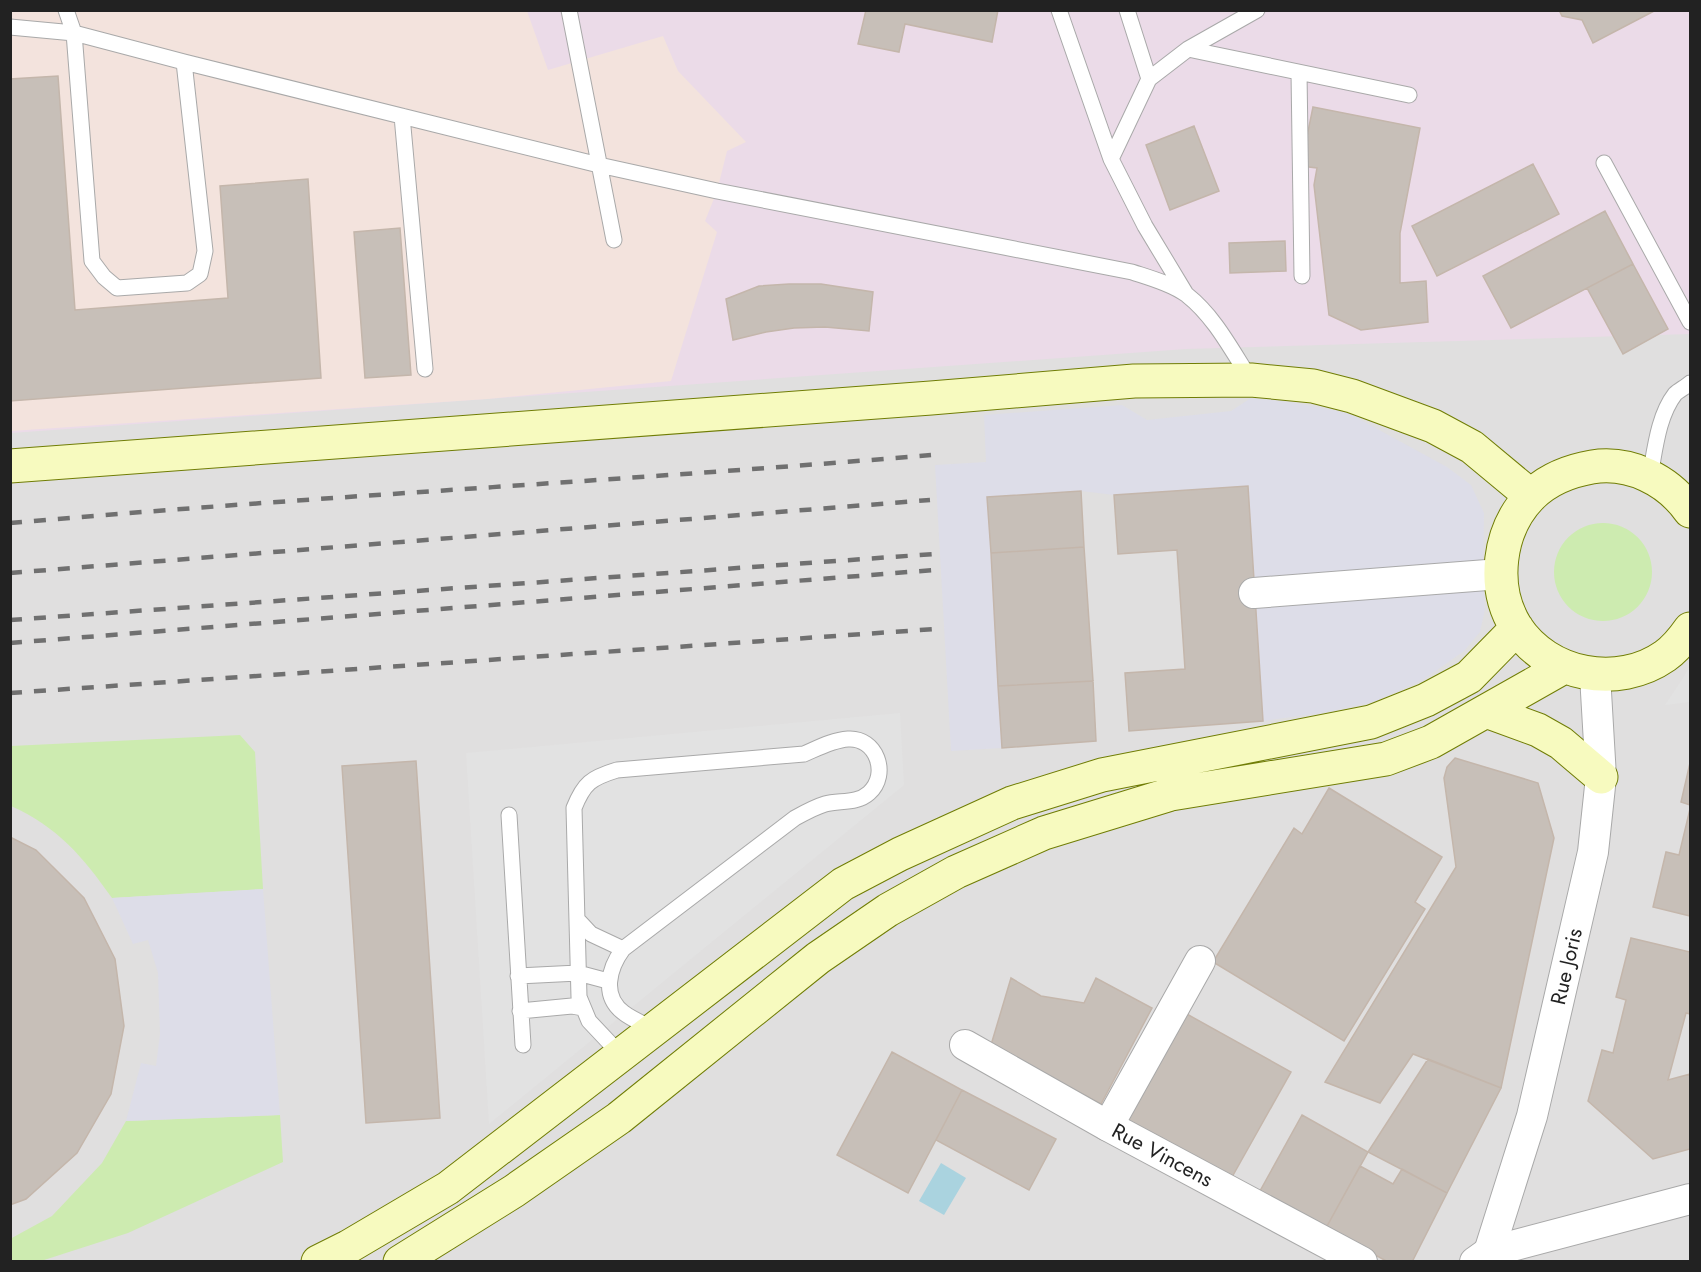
<svg xmlns="http://www.w3.org/2000/svg" width="1701" height="1272" font-family="Jost,sans-serif">
  <style>
    .residential { fill: #e0dfdf }
    .industrial { fill: #ebdbe8 }
    .military { fill: #f3e3dd }
    .grass { fill: #cdebb0 }
    .parking { fill: #e2e2e2 }
    .plaza { fill: #dddde8 }
    .water { fill: #aad3df }
    .building { fill: #c7bfb8; stroke: #c4b6ab; stroke-width: 1.5 }
    .lines { fill: none; stroke-linecap: round; stroke-linejoin: round }
    .lane-casing { stroke: #a9a9a9; stroke-width: 17 }
    .street-casing { stroke: #a9a9a9; stroke-width: 32 }
    .secondary-casing { stroke: #707d05; stroke-width: 35 }
    .lane { stroke: #fff; stroke-width: 15 }
    .street { stroke: #fff; stroke-width: 30 }
    .secondary { stroke: #f7fabf; stroke-width: 33 }
    .rail { stroke: #707070; stroke-width: 4.5; stroke-dasharray: 12 12; stroke-linecap: butt }
    .labels { text-anchor: middle; stroke-width: 5; stroke-linejoin: round; paint-order: stroke }
    .street-label { font-size: 21px; fill: #222; stroke: #fff }
  </style>
  <rect width="100%" height="100%" fill="#f2efe9"/>
  <path class="residential" d="M11,11H1690V1261H11Z"/>
  <path class="industrial" d="M11,11H1690V334L1186,349L11,433Z"/>
  <path class="military" d="M11,11H527L548,70L663,36L678,71L746,142L727,151L717,191L705,221L717,232L671,381L487,399L11,431Z"/>
  <path class="grass" d="M1554 572a49 49 0 1 1 98 0a49 49 0 1 1-98 0Z
    M240,735L255,752L263,889L112,898C83,857 58,827 11,806V746Z
    M280,1115L283,1162L128,1233L41,1261H11L10,1239L52,1216L102,1163L126,1121Z"/>
  <path class="parking" d="M1690,666V702L1665,705L1683,678Z
    M900,713L904,785L489,1124L466,753Z"/>
  <path class="plaza" d="M1251,398L1290,402L1348,413L1447,467L1471,485L1484,513L1483,575L1485,609L1480,632L1464,651L1423,680L1373,702L1322,713L1263,721L1248,486L1114,495L1081,491L988,497L1002,748L951,751L935,465L986,462L984,415L1122,405L1147,420L1231,411Z
    M263,889L280,1115L126,1121L141,1063L156,1066L160,1034L158,973L148,940L133,944L112,898Z"/>
  <path class="water" d="M941,1163L966,1178L944,1215L919,1201Z"/>
  <path class="building" d="M866,10H998L992,42L905,24L899,52L858,44Z
    M1559,10H1656L1593,43L1582,20L1562,16Z
    M58,76L75,310L228,298L220,186L308,179L321,378L10,401V79Z
    M1313,107L1420,128L1400,233V283L1426,281L1428,322L1361,330L1329,315L1314,185L1317,168L1301,166Z
    M1194,126L1219,191L1170,210L1146,145Z
    M1533,164L1559,214L1437,276L1412,226Z
    M1605,211L1633,264L1511,328L1483,276Z
    M400,228L411,375L365,378L354,232Z
    M1285,241L1286,271L1230,273L1229,243Z
    M1633,264L1668,329L1623,354L1587,288Z
    M789,284H821L873,292L869,331L825,327L794,328L766,332L733,340L726,299L759,286Z
    M1248,486L1263,721L1129,731L1125,673L1185,669L1177,550L1118,554L1114,495Z
    M1081,491L1084,547L991,553L987,497Z
    M1084,547L1093,681L998,686L991,553Z
    M1093,681L1096,741L1002,748L998,686Z
    M1455,758L1538,783L1554,838L1501,1088L1413,1054L1380,1103L1325,1082L1456,867L1444,778L1447,767Z
    M416,761L440,1118L366,1123L342,766Z
    M1690,763V805L1681,802Z
    M1329,788L1442,857L1415,902L1425,909L1344,1041L1213,962L1294,828L1302,834Z
    M1690,809V916L1653,907L1666,852L1679,855Z
    M10,837L36,850L84,898L115,959L124,1026L111,1094L77,1153L26,1199L10,1205Z
    M1631,938L1690,952V1014L1686,1013L1668,1080L1690,1074V1149L1653,1159L1588,1101L1602,1050L1613,1053L1626,1000L1616,997Z
    M1011,978L1041,996L1084,1003L1096,978L1152,1008L1101,1104L991,1045Z
    M1185,1013L1291,1072L1232,1177L1126,1119Z
    M892,1052L962,1090L908,1193L837,1155Z
    M1428,1059L1501,1088L1447,1193L1368,1152Z
    M962,1090L1056,1139L1029,1190L936,1140Z
    M1302,1115L1368,1152L1326,1228L1260,1191Z
    M1360,1166L1393,1184L1402,1169L1447,1193L1412,1262H1388L1326,1228Z"/>
  <g class="lines">
    <defs>
      <path id="lane" d="M66,10L74,33L92,261L104,277L117,288L187,283L200,274L205,251L184,62
        M569,10L614,240
        M1059,10L1111,159L1145,226L1186,294
        M1127,10L1149,79
        M10,27L74,33L184,62L599,165L717,191L1132,272C1150,278 1172,284 1187,295C1215,317 1232,351 1251,380
        M1188,49L1409,95
        M1299,73L1302,276
        M402,116L425,369
        M1111,159L1149,79L1188,49L1257,10
        M1604,163L1690,322
        M1650,476C1655,450 1658,416 1675,394C1679,390 1686,387 1690,383
        M509,815L523,1045
        M577,919L591,934L623,949
        M518,976L578,973L608,981
        M520,1011L572,1006L583,1008
        M621,1055L589,1021L579,997L574,808C584,783 591,778 617,770L804,754C818,748 833,740 848,739C876,737 890,774 869,793C857,804 839,800 825,804C815,807 804,813 795,818L623,949C609,968 601,996 624,1013C633,1020 645,1024 655,1030"/>
      <g id="street">
        <path d="M1254,593L1500,574"/>
        <path id="s1" d="M965,1045L1108,1126L1362,1262"/>
        <path d="M1108,1126L1200,961"/>
        <path id="s2" d="M1489,1252L1532,1116L1593,852L1601,777L1595,675"/>
        <path d="M1475,1262L1489,1252L1690,1199"/>
      </g>
      <path id="secondary" d="M10,466L931,398L1134,381L1251,380L1313,386L1352,396L1433,426L1472,447L1531,496
        M1690,511C1668,480 1630,461 1592,467C1569,471 1547,480 1531,496C1498,530 1491,587 1516,627C1548,676 1618,689 1665,656C1675,649 1683,639 1690,629
        M1486,711L1538,730L1561,743L1601,777
        M318,1262L348,1247L448,1188L843,884L900,854L1012,803L1102,775L1371,722L1426,700L1469,677L1517,628
        M400,1262L514,1191L619,1118L818,958L888,910L956,872L1044,833L1171,794L1386,759L1431,742L1564,667"/>
    </defs>
    <use href="#lane" class="lane-casing"/>
    <use href="#street" class="street-casing"/>
    <use href="#secondary" class="secondary-casing"/>
    <use href="#lane" class="lane"/>
    <use href="#street" class="street"/>
    <use href="#secondary" class="secondary"/>
    <path class="rail" d="M10,523C317,496 624,481 931,455
      M10,573L930,500
      M10,620L934,554
      M10,643L934,570
      M10,693L936,629"/>
  </g>
  <g class="labels">
    <g class="street-label">
      <text dy="7" stroke="none"><textPath href="#s2" startOffset="296">Rue Joris</textPath></text>
      <text dy="7" stroke="none"><textPath href="#s1" startOffset="226">Rue Vincens</textPath></text>
    </g>
  </g>
  <rect width="1701" height="1272" fill="none" stroke="#222222" stroke-width="24"/>
</svg>
